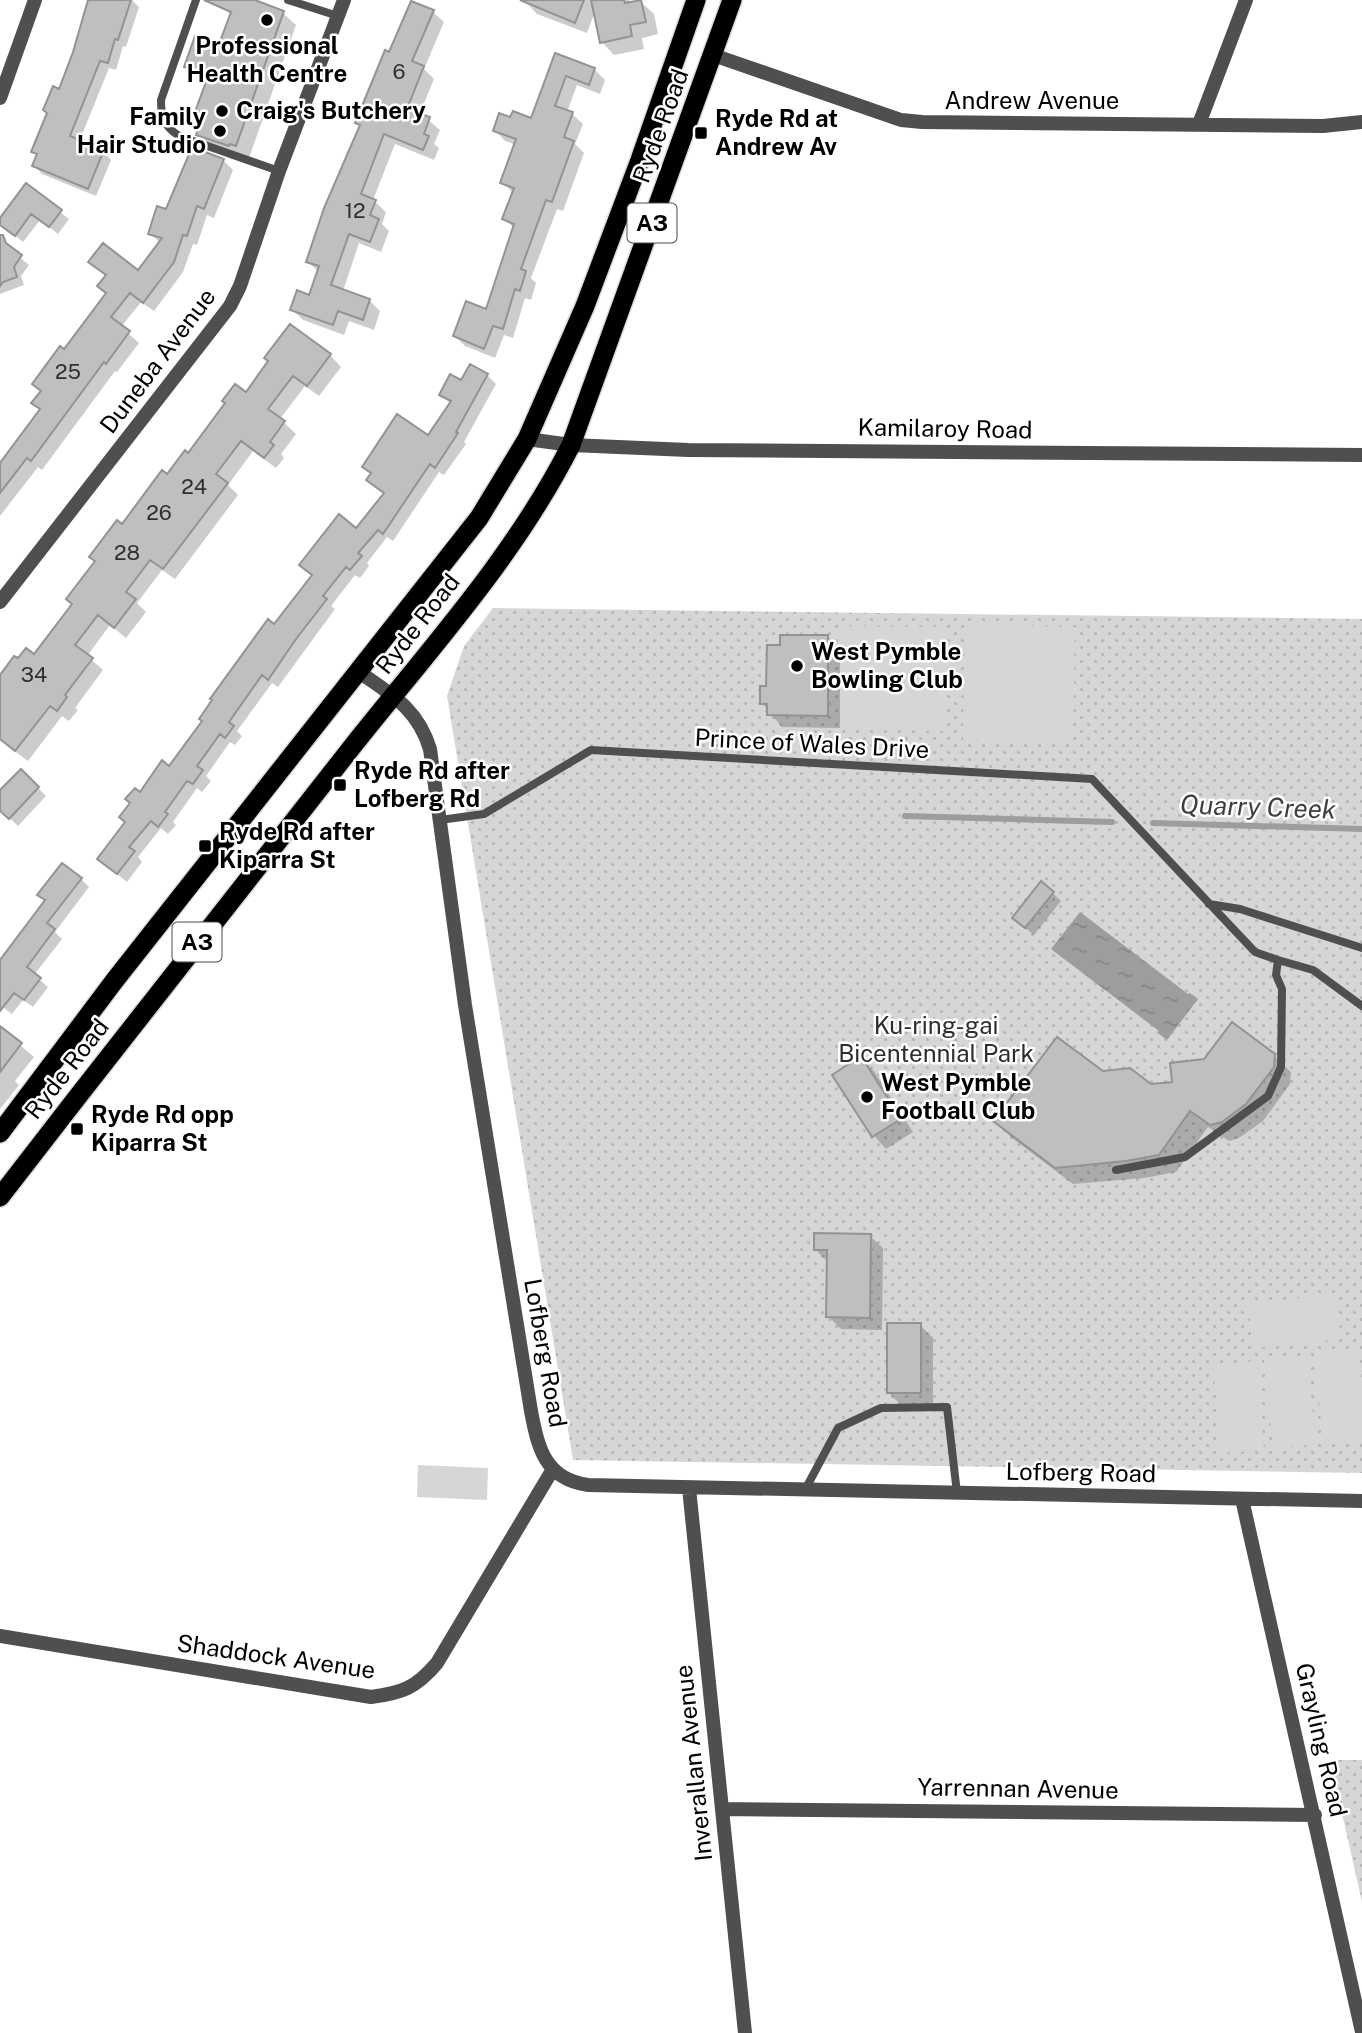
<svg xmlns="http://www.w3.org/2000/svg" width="1362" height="2033" font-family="'Public Sans',sans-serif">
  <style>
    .green { fill: url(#green-dots) }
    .pitch { fill: #d6d6d6 }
    .water { fill: url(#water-ripples) }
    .shadow { fill: #0003 }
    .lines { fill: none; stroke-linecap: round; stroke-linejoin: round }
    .stream { stroke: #9d9d9d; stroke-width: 6 }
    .building { fill: #bfbfbf; stroke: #939393; stroke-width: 2 }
    .trunk-casing { stroke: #dbdbdb; stroke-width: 22 }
    .service { stroke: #4f4f4f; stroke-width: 8 }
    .minor { stroke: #4f4f4f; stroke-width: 14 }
    .trunk { stroke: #000; stroke-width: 19 }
    .poi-dot { fill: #000; stroke: #fff; stroke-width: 2.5 }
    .labels { text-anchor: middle; stroke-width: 5; stroke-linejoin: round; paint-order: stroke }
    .number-label { font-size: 21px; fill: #303030 }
    .shield { fill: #fff; stroke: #4c4c4c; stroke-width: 2 }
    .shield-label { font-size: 23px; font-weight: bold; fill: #000 }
    .poi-label { font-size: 24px; font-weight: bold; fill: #000; stroke: #fff; text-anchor: start }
    .street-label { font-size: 24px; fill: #000; stroke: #fff }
    .park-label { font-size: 24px; fill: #2d2d2d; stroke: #fff }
    .water-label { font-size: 26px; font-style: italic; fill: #3e3e3e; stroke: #fff }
  </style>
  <defs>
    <pattern id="green-dots" width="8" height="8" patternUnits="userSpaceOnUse" patternTransform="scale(1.75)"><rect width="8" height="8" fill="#d6d6d6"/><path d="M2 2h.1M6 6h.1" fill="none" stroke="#b6b6b6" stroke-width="1.8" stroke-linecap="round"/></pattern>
    <pattern id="water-ripples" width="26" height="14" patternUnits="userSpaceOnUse" patternTransform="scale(1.75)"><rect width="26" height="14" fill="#9d9d9d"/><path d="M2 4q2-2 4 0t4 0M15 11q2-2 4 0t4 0" fill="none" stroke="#858585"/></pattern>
  </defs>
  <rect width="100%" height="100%" fill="#fff"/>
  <path class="green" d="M493,608L1362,619V1473L573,1460L447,696L464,646Z
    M1330,1760H1362V1902Z"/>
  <path class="pitch" d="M965,624L1075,627L1073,742L963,739Z
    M839,626L946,627V731L838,729Z
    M1336,1294L1341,1339L1253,1348L1248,1304Z
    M1359,1351L1362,1386V1440L1323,1444L1315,1354Z
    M1307,1356L1316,1444L1273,1448L1264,1360Z
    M1257,1361L1264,1450L1221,1453L1213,1364Z
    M418,1465L488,1468L487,1500L417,1497Z"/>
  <path class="water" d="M1080,912L1188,994L1190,993L1198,999L1167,1040L1158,1033L1159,1031L1051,949Z"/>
  <path class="shadow" d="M91,0H132L139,7L126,47L123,46L116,70L109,68L79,142L103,152L111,160L96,196L42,174L34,165L38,156L34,151L75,53Z
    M227,0H250L283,13L296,25L249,158L211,147L198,135L204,118L198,111L208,83L198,79L186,67L220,47L232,16L224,8Z
    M527,0H629L632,3L641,2L654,14L658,34L642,38L644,49L614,55L602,42L595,11L587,33L537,14L526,2Z
    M433,12L444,22L424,69L434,79L420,113L440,130L434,144L439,148L434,160L395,144L373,200L386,212L382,224L389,231L381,252L359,243L343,291L369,300L380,311L374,330L349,321L344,335L303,320L292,309L310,297L319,272L308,262L361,126L357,122L390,54Z
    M556,55L594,69L605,80L600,94L577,85L567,112L572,114L583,124L575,144L584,153L563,211L557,209L531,278L536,283L531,300L525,298L513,338L504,335L495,358L465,346L455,336L487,312L515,229L504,219L512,192L502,182L516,145L505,141L495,130L511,120H532Z
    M223,160L233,170L214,218L207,215L197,245L193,244L183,272L154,311L141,302L121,327L139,343L117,372L115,371L42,470L38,467L0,516V464L41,410L34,403L42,392L64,351L107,294L99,286L107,276L91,262L139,272L160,243L150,233L167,211Z
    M26,185L69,219L58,234L40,220L23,242L0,223Z
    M6,246L29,265L21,276L24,285L0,294V254Z
    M330,355L341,367L319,396L305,386L280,419L296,434L281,454L284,458L276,468L253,451L228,485L238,495L175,579L162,570L137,603L146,612L126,638L110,625L87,656L103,670L75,708L78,710L69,721L62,716L28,761L0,740V678L18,661L34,657L73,604L123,527L167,476L246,394Z
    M487,375L496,384L464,442L466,444L444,475L439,472L393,541L387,537L367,563L369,566L360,578L355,575L331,606L335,609L278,687L272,683L237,731L242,736L235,745L230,742L206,776L211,781L202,792L197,788L173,822L176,825L168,834L161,828L138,857L142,862L127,882L99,859L127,823L140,794L170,768L314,576L302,565L357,530L385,494L368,480L372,474L364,467L429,437L451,404L441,394L462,382Z
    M828,637L840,650V728L782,727L762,703L768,688Z
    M21,771L46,796L18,826L0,809V793Z
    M81,879L89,887L55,932L62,939L34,975L48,987L33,1007L23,1000L12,1014L0,1005V963L46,901L40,895Z
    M1053,893L1061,901L1034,935L1023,926Z
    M0,1028L34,1057L15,1081L19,1085L0,1109Z
    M1273,1055L1291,1072L1290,1084L1263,1121L1239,1138L1229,1141L1208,1127L1176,1172L1144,1178L1073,1184L1012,1138L995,1121L1103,1073L1150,1086L1174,1083Z
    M861,1059L874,1071L913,1132L886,1149L874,1136L835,1075Z
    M870,1236L883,1248L882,1330L841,1329L828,1316L829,1263L815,1249Z
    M920,1325L933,1338V1405H901L888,1392Z"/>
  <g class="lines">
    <path class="stream" d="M905,816L1112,822
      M1153,823L1362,829"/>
  </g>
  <path class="building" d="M88,0H131L118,40L115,39L108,63L100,61L70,136L104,150L88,189L32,166L37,154L31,152L47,113L43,110L53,86L59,89L73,52Z
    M204,0H255L284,11L236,146L230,144L229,146L196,135L203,114L195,112L208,76L184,67L195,36L219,44L231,12Z
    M520,0H584L575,23Z
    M591,0H624L625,3L641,0L646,22L630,25L632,36L600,43Z
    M411,1L434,10L412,61L424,66L409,104L418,108L416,112L430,117L424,134L429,136L423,150L384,134L361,194L376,200L370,215L379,219L370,242L349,234L331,285L370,299L363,320L338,311L333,325L290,310L297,290L309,295L319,266L306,262L324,208L360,125L355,123L369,89L385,50L389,52Z
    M555,53L595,68L589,85L566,76L555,106L573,112L564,137L574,141L552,202L546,200L521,269L526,271L520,291L515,289L503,329L493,326L484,349L453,336L466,301L486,309L514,224L502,219L514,188L500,183L516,139L493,131L499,113L510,117L513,111L531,118Z
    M192,147L224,159L204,209L197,206L187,236L183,235L174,262L143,303L130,293L111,317L130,331L106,364L104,362L31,461L27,458L0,493V463L40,409L31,403L41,391L32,384L60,346L64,349L106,293L97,286L106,275L88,262L103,243L138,270L162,238L148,234L157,206L166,209Z
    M26,183L62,210L49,227L31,214L15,236L0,225V218Z
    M0,235H3L6,243L22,255L14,267L17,277L3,282L0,286Z
    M290,324L331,354L307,386L293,376L268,409L285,421L270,442L274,445L264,458L241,441L216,474L228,483L163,569L150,560L126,592L136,599L114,628L98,615L75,645L93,658L65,695L67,697L57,711L50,706L15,751L0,739V675L14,656L18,658L26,648L34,654L72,604L66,599L95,561L89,557L117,520L122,524L162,470L167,474L185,450L188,453L225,403L222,401L235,384L246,392L268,361L264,358Z
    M470,364L488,374L456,432L458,433L435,468L430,464L383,534L378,530L358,553L362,556L350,570L346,567L323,596L327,599L296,639L268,680L262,675L229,722L234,726L225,738L220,734L197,766L203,770L193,784L187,781L165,812L168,814L158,827L151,821L129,847L135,851L117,874L97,859L125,822L119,817L130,803L125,799L135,788L140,792L162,760L169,766L202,721L199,719L212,700L210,699L268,619L274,624L312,575L299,565L339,514L356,528L384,493L366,480L371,473L362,467L397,414L428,435L451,401L439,395L450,374L461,380Z
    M780,635H828V716L767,715V704H760V686H766L767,645H780Z
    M21,769L39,787L9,819L0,811V790Z
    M62,863L82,878L47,923L55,929L27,967L41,978L24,1000L14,993L0,1011V960L45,900L37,895Z
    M1041,881L1054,892L1025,928L1012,918Z
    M1232,1022L1275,1054L1274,1067L1246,1104L1222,1122L1210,1125L1190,1111L1159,1155L1126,1161L1055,1168L993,1121L1057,1037L1103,1071L1130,1068L1151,1084L1172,1082L1170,1063L1204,1059Z
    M0,1026L22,1043L0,1072Z
    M861,1056L901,1119L872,1137L832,1075Z
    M814,1233L871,1234L870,1318L826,1317L827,1250H814Z
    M887,1323H921V1393H887Z"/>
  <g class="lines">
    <defs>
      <path id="trunk" d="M0,1133L115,980L479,518L527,439L585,306L640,160L696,0
        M0,1197C115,1048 231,900 348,752C426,653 514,558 571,445L732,0"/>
    </defs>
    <use href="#trunk" class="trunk-casing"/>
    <path class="service" d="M196,0L161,100C161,118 164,126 179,136L279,171
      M288,0L338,16
      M440,820L484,814L591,750L1092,779L1255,952L1278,960L1276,975L1282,989L1281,1067L1268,1096L1185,1157L1116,1170
      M1209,904L1240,909L1362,948
      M1278,960L1313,970L1362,1006
      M805,1490L838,1428L881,1408L947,1407L957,1493"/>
    <path class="minor" d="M713,55L901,120L922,122L1323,126L1362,122
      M0,98L35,0
      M1199,124L1246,0
      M527,439L571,445L688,450L1362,455
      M0,602L230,306L240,286L279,171L344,0
      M359,672C392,695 418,709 430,749L465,1005L531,1411C538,1448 545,1479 588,1485L1362,1501
      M689,1488L745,2033
      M1242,1499L1362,2032
      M0,1636L371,1697C402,1693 416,1688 437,1663L553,1469
      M722,1809L1315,1815"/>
    <use href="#trunk" class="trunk"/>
  </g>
  <g class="poi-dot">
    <circle cx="267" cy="20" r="7"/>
    <circle cx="222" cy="111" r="7"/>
    <circle cx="220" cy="131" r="7"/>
    <rect x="694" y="126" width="14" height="14" rx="3.5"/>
    <circle cx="797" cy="666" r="7"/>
    <rect x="333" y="778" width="14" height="14" rx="3.5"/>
    <rect x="198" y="839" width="14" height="14" rx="3.5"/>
    <circle cx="867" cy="1097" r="7"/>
    <rect x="70" y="1122" width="14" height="14" rx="3.5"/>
  </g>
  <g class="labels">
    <g class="number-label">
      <text x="399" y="79">6</text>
      <text x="355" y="218">12</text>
      <text x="68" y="379">25</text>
      <text x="194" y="494">24</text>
      <text x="159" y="520">26</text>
      <text x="127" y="560">28</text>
      <text x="34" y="682">34</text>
    </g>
    <g class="shield">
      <rect x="627.5" y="203.5" width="49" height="39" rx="5"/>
      <rect x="172.5" y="922.5" width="49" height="39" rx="5"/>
    </g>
    <g class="shield-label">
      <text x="652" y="231">A3</text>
      <text x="197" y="950">A3</text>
    </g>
    <g class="poi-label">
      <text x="267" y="54" text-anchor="middle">Professional<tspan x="267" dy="28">Health Centre</tspan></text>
      <text x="236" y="119">Craig's Butchery</text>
      <text x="206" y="125" text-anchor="end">Family<tspan x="206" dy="28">Hair Studio</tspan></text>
      <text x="715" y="127">Ryde Rd at<tspan x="715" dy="28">Andrew Av</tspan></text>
      <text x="811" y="660">West Pymble<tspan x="811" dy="28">Bowling Club</tspan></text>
      <text x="354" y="779">Ryde Rd after<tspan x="354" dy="28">Lofberg Rd</tspan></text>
      <text x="219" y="840">Ryde Rd after<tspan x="219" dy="28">Kiparra St</tspan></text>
      <text x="881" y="1091">West Pymble<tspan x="881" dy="28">Football Club</tspan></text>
      <text x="91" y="1123">Ryde Rd opp<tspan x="91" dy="28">Kiparra St</tspan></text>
    </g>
    <g class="street-label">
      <text x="1032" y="109">Andrew Avenue</text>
      <text transform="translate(661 126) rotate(-70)" y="8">Ryde Road</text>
      <text transform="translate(158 361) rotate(-53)" y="8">Duneba Avenue</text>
      <text transform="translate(945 429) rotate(1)" y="8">Kamilaroy Road</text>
      <text transform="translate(418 624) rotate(-52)" y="8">Ryde Road</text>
      <text transform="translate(812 744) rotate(3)" y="8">Prince of Wales Drive</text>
      <text transform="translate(67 1069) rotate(-52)" y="8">Ryde Road</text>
      <text transform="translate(545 1353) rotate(80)" y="8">Lofberg Road</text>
      <text transform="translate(1081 1473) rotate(1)" y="8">Lofberg Road</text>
      <text transform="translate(276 1657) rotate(8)" y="8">Shaddock Avenue</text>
      <text transform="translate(1321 1740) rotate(77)" y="8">Grayling Road</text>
      <text transform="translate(694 1763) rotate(-96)" y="8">Inverallan Avenue</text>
      <text transform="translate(1018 1789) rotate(1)" y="8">Yarrennan Avenue</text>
    </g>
    <g class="park-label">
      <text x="936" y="1034">Ku-ring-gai<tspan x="936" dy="28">Bicentennial Park</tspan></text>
    </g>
    <g class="water-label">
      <text transform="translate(1258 807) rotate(2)" y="9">Quarry Creek</text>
    </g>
  </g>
</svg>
